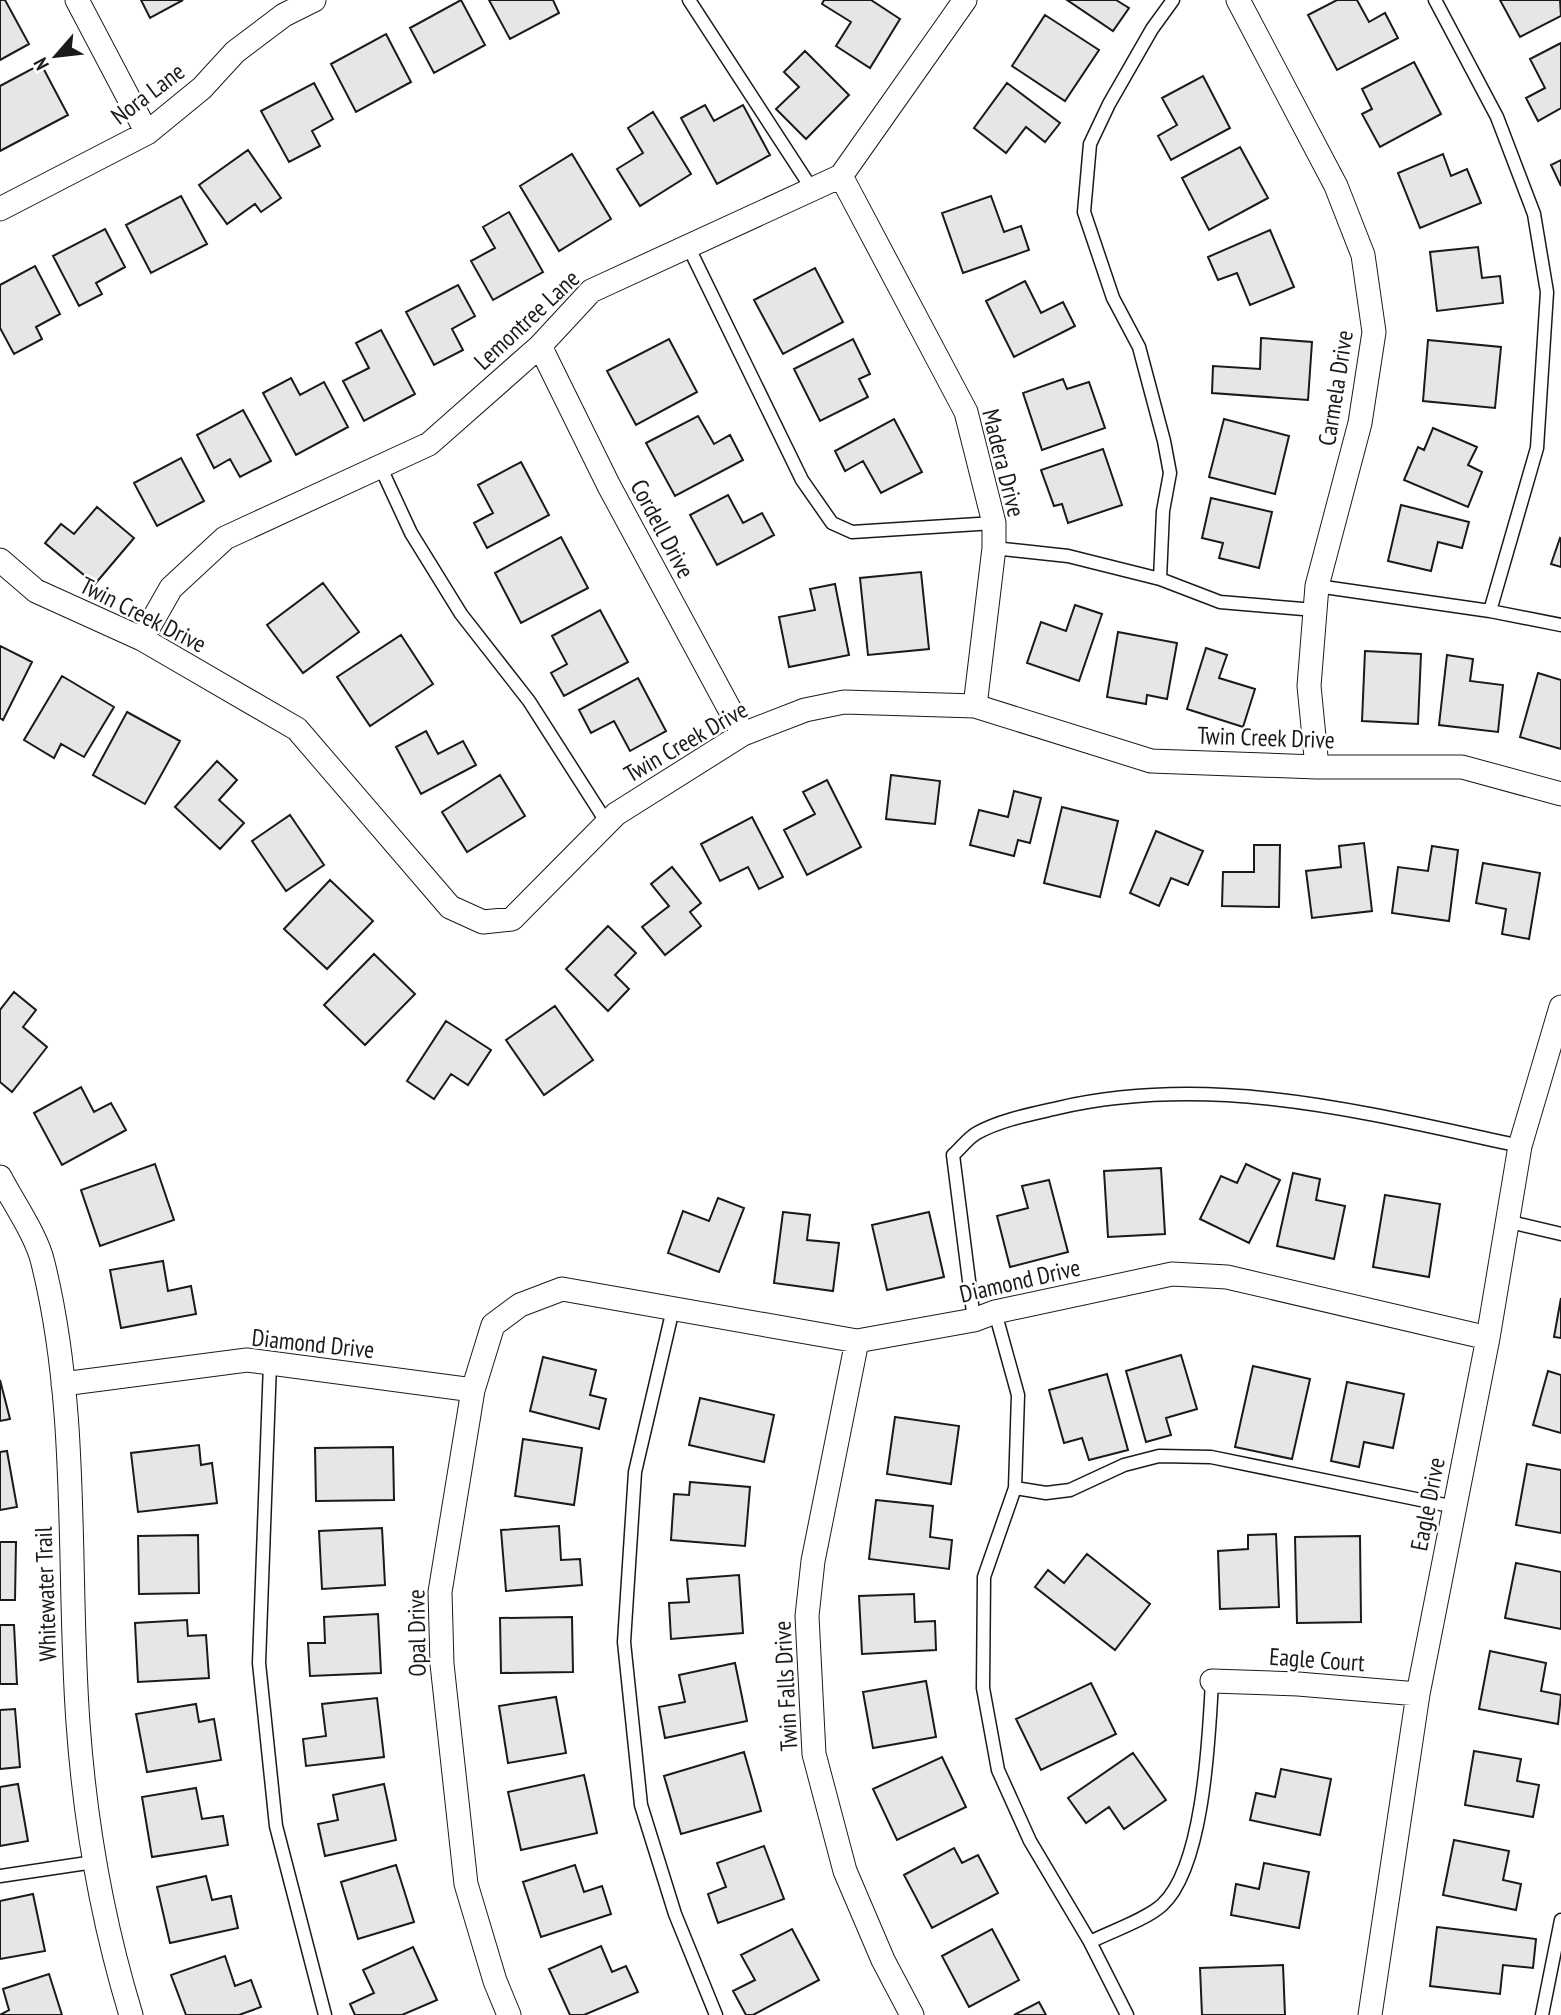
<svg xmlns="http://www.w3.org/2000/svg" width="1561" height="2015" font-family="'PT Sans Narrow',sans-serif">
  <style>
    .building { fill: #e6e6e6; stroke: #1a1a1a; stroke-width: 2 }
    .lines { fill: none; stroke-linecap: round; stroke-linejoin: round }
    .lane-casing { stroke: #1a1a1a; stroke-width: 15 }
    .street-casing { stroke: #1a1a1a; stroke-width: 25 }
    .lane { stroke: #fff; stroke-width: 12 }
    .street { stroke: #fff; stroke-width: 23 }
    .labels { text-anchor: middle; stroke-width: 5; stroke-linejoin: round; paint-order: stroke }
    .street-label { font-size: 24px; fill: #1a1a1a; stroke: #fff }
  </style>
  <rect width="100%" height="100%" fill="#fff"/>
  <path class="building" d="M0,0H5L29,44L0,60Z
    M141,0H183L150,18Z
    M461,0L485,45L434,73L410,28Z
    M489,0H553L559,13L510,39Z
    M824,0H871L900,19L870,68L836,46L851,22L822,4Z
    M1067,0H1116L1129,8L1113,31Z
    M1337,0H1357L1369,22L1385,13L1398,38L1337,70L1308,15Z
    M1500,0H1560L1561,16L1520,37Z
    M1045,15L1099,50L1065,101L1012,66Z
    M386,34L411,82L356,112L331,64Z
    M1561,43V108L1538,121L1526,98L1545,88L1530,59Z
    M805,51L849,95L806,139L776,109L799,87L784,72Z
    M1414,62L1441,114L1380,147L1362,114L1372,109L1362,89Z
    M41,64L68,115L0,151V86Z
    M1203,76L1230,128L1171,160L1158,136L1177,125L1162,98Z
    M314,83L333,119L312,131L320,146L289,162L261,111Z
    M1007,83L1060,123L1045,142L1026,127L1006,153L974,128Z
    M705,105L714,121L743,105L770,155L717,184L681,118Z
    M653,112L691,174L640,206L617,169L643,153L628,128Z
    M1240,147L1268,198L1209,230L1182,178Z
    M248,150L281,198L261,212L255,204L227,224L199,185Z
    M572,154L611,219L559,251L520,186Z
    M1443,154L1451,176L1467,169L1481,203L1420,228L1398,173Z
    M1561,160V186L1551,165Z
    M181,196L207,244L151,273L126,225Z
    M991,196L1004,232L1021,226L1029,250L963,273L942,213Z
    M509,212L543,272L493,300L471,261L495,248L483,227Z
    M105,229L125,267L96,283L102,294L79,306L53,256Z
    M1270,230L1294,287L1250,305L1237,273L1218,280L1208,257Z
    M1478,247L1482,278L1500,276L1503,303L1437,311L1430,252Z
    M35,266L60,314L36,327L42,339L14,354L0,328V285Z
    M815,268L843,322L783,354L754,300Z
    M1025,281L1041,313L1063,302L1075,326L1014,357L986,301Z
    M458,285L475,316L452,329L463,350L434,365L406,312Z
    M381,330L415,394L364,421L343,381L369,368L356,343Z
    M1261,338L1312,342L1308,400L1212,393L1213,366L1260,369Z
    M669,339L697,392L636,425L607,371Z
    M853,339L870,374L859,379L868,397L820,421L794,369Z
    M1428,340L1501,347L1495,408L1423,401Z
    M291,378L300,395L324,382L348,427L296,455L263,393Z
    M1063,379L1067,389L1089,382L1105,428L1042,450L1023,393Z
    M243,410L271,461L240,477L230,459L214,468L197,435Z
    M698,416L714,444L730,435L743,460L675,496L646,443Z
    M894,419L922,472L881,493L863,461L845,471L835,451Z
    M1224,419L1289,436L1275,494L1209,477Z
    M1433,428L1477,447L1468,465L1482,472L1468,507L1404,480L1418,447L1424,450Z
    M1103,449L1122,505L1068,523L1062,504L1054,506L1041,470Z
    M181,458L204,501L157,526L134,483Z
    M521,462L549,515L487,548L474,523L493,513L478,485Z
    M728,495L743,523L762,513L774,535L717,565L690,515Z
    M1211,498L1272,512L1259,568L1219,558L1223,543L1202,538Z
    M1401,505L1469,522L1462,548L1438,542L1431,571L1388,561Z
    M97,507L134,538L95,584L45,543L61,524L74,534Z
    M561,537L588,588L521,623L495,573Z
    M1560,538L1561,539V567L1551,564Z
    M921,572L929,649L868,655L860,578Z
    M323,583L359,632L303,673L267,625Z
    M835,584L849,655L789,667L779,617L815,610L810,589Z
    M1075,605L1102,614L1079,681L1027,663L1041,622L1066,631Z
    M600,610L628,662L564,696L551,673L567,664L552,636Z
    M1118,632L1177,643L1167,699L1147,695L1146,704L1107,697Z
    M401,635L433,684L370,726L337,677Z
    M0,646L32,662L3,720L0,718Z
    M1206,648L1227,655L1219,678L1255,689L1243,727L1187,709Z
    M1365,651L1421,654L1418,724L1362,721Z
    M1447,655L1473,659L1470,681L1503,685L1498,732L1439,725Z
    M1538,673L1561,680V749L1520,737Z
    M62,676L114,707L84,757L61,744L54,758L24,740Z
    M638,678L666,731L630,751L614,721L591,733L579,710Z
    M127,712L180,741L145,804L93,775Z
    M426,731L438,754L463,741L476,765L421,794L396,747Z
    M217,761L237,780L219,800L244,823L220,849L175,807Z
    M500,775L525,816L467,852L442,812Z
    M891,775L940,781L935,824L886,819Z
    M827,780L861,847L807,875L784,830L815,814L803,792Z
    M1014,791L1041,798L1030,843L1018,840L1014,856L970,845L979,810L1008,817Z
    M1062,807L1118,821L1100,897L1044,883Z
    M290,815L324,865L286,891L252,841Z
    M752,817L783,877L759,889L748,867L720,881L701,844Z
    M1156,831L1203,851L1188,885L1171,878L1159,906L1130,893Z
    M1364,843L1372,911L1312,918L1306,871L1341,867L1339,846Z
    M1254,845H1280L1279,907L1222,906L1223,872H1254Z
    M1432,846L1458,850L1449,921L1392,913L1398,867L1428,871Z
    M1483,863L1540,873L1529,939L1502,934L1506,909L1476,903Z
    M672,867L701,903L690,912L701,926L665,955L642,927L669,906L651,884Z
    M330,880L373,921L327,969L284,929Z
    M608,926L636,953L615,975L629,989L608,1011L566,969Z
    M374,954L415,994L365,1045L324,1005Z
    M14,992L36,1010L23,1027L47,1047L12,1092L0,1082V1010Z
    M555,1006L593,1060L544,1095L506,1040Z
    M446,1021L491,1050L468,1085L451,1074L434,1099L407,1081Z
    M81,1087L94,1112L111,1103L126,1130L62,1165L34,1113Z
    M155,1164L174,1220L100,1246L81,1190Z
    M1246,1164L1280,1180L1249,1243L1200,1219L1221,1176L1237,1183Z
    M1161,1168L1165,1234L1108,1237L1104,1171Z
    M1293,1173L1320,1179L1316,1200L1345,1206L1334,1259L1277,1246Z
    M1049,1180L1068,1252L1010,1267L997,1216L1028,1208L1022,1186Z
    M1385,1195L1440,1204L1429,1277L1373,1267Z
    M718,1198L744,1208L719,1272L668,1253L683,1211L709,1221Z
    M783,1212L810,1215L807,1240L839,1243L833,1291L774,1283Z
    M929,1212L944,1277L887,1290L872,1225Z
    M163,1261L168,1291L191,1286L196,1314L121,1328L110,1270Z
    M1561,1298V1338L1554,1337Z
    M1181,1355L1197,1409L1166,1418L1171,1435L1146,1442L1126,1371Z
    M543,1357L596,1370L590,1395L606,1399L599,1429L530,1411Z
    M1253,1366L1310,1379L1292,1459L1235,1447Z
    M1548,1371L1561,1375V1433L1533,1425Z
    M1107,1374L1128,1450L1089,1460L1082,1438L1064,1443L1049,1390Z
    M0,1380L10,1419L0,1421Z
    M1347,1382L1404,1394L1393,1448L1364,1442L1359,1467L1331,1461Z
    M700,1398L774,1415L764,1462L689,1445Z
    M895,1417L959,1426L951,1484L887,1474Z
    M523,1439L582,1448L574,1505L515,1496Z
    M199,1445L201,1465L212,1463L217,1503L138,1512L131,1453Z
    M393,1447L394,1500L316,1501L315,1448Z
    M7,1451L17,1507L0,1510V1452Z
    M1527,1464L1561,1470V1533L1516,1525Z
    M690,1482L750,1487L745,1546L671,1540L674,1494L689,1495Z
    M876,1500L933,1506L930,1537L952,1540L949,1569L869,1559Z
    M559,1526L561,1560L580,1559L582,1585L506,1591L501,1530Z
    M382,1528L385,1585L322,1589L319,1531Z
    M1276,1534L1279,1607L1220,1609L1218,1551L1248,1549V1535Z
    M198,1535L199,1593L139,1594L138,1536Z
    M1360,1536L1361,1622L1297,1623L1295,1537Z
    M0,1542H16L15,1600H0Z
    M1087,1554L1150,1604L1115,1650L1035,1587L1048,1570L1064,1583Z
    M1516,1563L1561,1572V1629L1505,1618Z
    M739,1575L743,1633L671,1639L669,1603L689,1602L687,1579Z
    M914,1594L915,1622L935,1621L936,1650L862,1654L859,1596Z
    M378,1614L381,1673L310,1676L308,1643H325L324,1617Z
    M572,1617L573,1672L501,1673L500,1618Z
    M187,1620L188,1636L206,1635L209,1678L138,1682L135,1623Z
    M0,1625H14L17,1684H0Z
    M1490,1651L1546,1663L1541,1691L1561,1695L1558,1724L1479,1709Z
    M735,1663L747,1721L665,1738L659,1707L685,1702L679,1675Z
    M926,1681L936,1737L873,1748L863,1692Z
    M1091,1683L1116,1734L1041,1770L1016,1719Z
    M556,1697L566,1753L508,1763L499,1706Z
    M377,1698L384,1757L306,1766L303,1739L326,1736L322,1704Z
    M196,1704L199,1722L214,1719L221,1760L147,1772L136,1714Z
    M15,1709L20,1767L0,1769V1710Z
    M1474,1751L1521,1759L1517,1781L1539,1785L1533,1817L1465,1805Z
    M744,1752L761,1811L681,1834L664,1776Z
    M1133,1753L1166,1800L1124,1829L1109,1807L1086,1823L1068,1798Z
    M942,1757L966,1807L897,1840L873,1789Z
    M1281,1769L1331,1779L1320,1835L1250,1820L1256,1793L1275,1797Z
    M584,1775L597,1833L521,1850L508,1792Z
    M18,1784L28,1841L0,1846V1787Z
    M384,1784L396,1840L325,1856L318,1824L338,1820L333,1795Z
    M196,1788L202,1819L223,1816L228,1845L152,1857L142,1797Z
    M1454,1840L1509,1851L1503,1880L1521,1884L1516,1910L1443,1895Z
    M764,1846L784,1899L718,1923L708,1894L726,1887L717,1863Z
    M954,1848L962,1863L978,1855L998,1893L932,1928L904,1875Z
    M1264,1863L1309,1872L1299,1928L1231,1915L1236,1884L1259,1889Z
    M396,1865L414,1922L358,1939L341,1882Z
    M575,1865L584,1892L602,1886L611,1914L541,1937L523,1882Z
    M206,1876L212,1900L231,1896L238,1928L170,1943L157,1887Z
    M33,1894L45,1951L0,1959V1901Z
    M1437,1927L1536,1939L1533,1968L1503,1965L1500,1994L1430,1986Z
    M792,1929L819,1980L753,2015H746L733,1991L755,1980L741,1955Z
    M992,1929L1019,1980L969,2007L942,1956Z
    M601,1946L612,1972L626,1966L638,1992L584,2015H570L549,1969Z
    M413,1947L437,2000L402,2015H355L350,2004L374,1993L363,1970Z
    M225,1956L235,1986L251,1980L261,2007L239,2015H186L171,1975Z
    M1283,1965L1285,2015H1202L1200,1968Z
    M49,1974L62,2015H0L9,2010L3,1989Z
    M1039,2002L1046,2015H1014Z"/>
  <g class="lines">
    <defs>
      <path id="lane" d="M689,0L812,189
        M688,246L802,480L832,523L852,532L994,523
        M380,466L411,533L461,614L529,701L607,823
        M994,548L1068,556L1160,579L1220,602L1315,610
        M1160,579L1163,511L1170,473L1164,441L1139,347L1113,298L1084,212L1090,144L1109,104L1152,29L1173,0
        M1317,586L1490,611L1537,448L1547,292L1534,214L1497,117L1435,0
        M1490,611L1561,625
        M1506,1221L1561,1234
        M673,1309L635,1472L624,1642L641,1805L675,1914L716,2015
        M995,1312L1018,1395L1015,1488L984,1577L983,1688L998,1770L1030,1841L1090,1942L1127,2015
        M974,1320L953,1155C961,1148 968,1138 977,1133C1000,1120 1032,1114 1058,1108C1214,1072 1367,1113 1520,1146
        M270,1363L259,1663L276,1826L325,2015
        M1015,1488L1046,1493L1070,1490L1124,1465L1159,1456L1211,1457L1455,1507
        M0,1876L94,1862
        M1090,1942C1110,1932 1147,1919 1162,1905C1204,1867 1209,1736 1212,1681
        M1542,2015L1561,1920"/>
      <path id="street" d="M77,0L147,133
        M1238,0L1336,186L1363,255L1374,332L1360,423L1317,586L1309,686L1317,767
        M841,176L966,412L994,523V548L975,706
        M0,209L147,133L202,88L235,52L284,15L314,0
        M540,346L609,486L743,734
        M0,560L36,591L142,639L297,729L450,907L483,922L512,919L616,814L743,734L805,710L844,702L975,706L1151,761L1317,767H1462L1561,794
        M142,639L171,588L225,538L429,444L540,346L591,291L841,176L965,0
        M0,1177C13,1202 37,1236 43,1263C80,1412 67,1571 78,1723C85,1822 102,1920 131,2015
        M857,1341L813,1561L807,1616L814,1754L845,1871L883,1960L912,2015
        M63,1384L247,1360L473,1390
        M1212,1681L1298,1684L1418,1694
        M509,2015L495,1981L466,1884L442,1664L440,1592L473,1390L493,1325L520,1305L562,1289L857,1341L974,1320L995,1312L1172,1274L1227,1277L1488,1338
        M1370,2015L1418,1694L1488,1338L1520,1146L1561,1007"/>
    </defs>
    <use href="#lane" class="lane-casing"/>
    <use href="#street" class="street-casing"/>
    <use href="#lane" class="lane"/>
    <use href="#street" class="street"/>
  </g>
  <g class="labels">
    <g class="street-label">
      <text transform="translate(148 94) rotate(-37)" y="8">Nora Lane</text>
      <text transform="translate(527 320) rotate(-43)" y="8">Lemontree Lane</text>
      <text transform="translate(1336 388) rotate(-81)" y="8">Carmela Drive</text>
      <text transform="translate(1003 463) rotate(76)" y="8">Madera Drive</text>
      <text transform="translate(662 529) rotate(62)" y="8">Cordell Drive</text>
      <text transform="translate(143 615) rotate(27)" y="8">Twin Creek Drive</text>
      <text transform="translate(1266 738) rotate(2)" y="8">Twin Creek Drive</text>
      <text transform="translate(686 742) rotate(-30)" y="8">Twin Creek Drive</text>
      <text transform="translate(1020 1281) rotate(-13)" y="8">Diamond Drive</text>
      <text transform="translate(313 1344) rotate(6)" y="8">Diamond Drive</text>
      <text transform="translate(1428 1504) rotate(-79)" y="8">Eagle Drive</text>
      <text transform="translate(46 1594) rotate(-92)" y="8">Whitewater Trail</text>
      <text transform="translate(417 1633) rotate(-91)" y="8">Opal Drive</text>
      <text transform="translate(1317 1660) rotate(4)" y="8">Eagle Court</text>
      <text transform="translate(786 1686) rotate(-93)" y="8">Twin Falls Drive</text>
    </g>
  </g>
  <g transform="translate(56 56) rotate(242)" stroke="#ffffff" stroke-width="5" paint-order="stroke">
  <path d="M0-5L12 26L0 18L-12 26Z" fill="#1a1a1a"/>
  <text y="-10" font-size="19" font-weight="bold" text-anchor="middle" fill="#1a1a1a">N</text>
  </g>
</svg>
